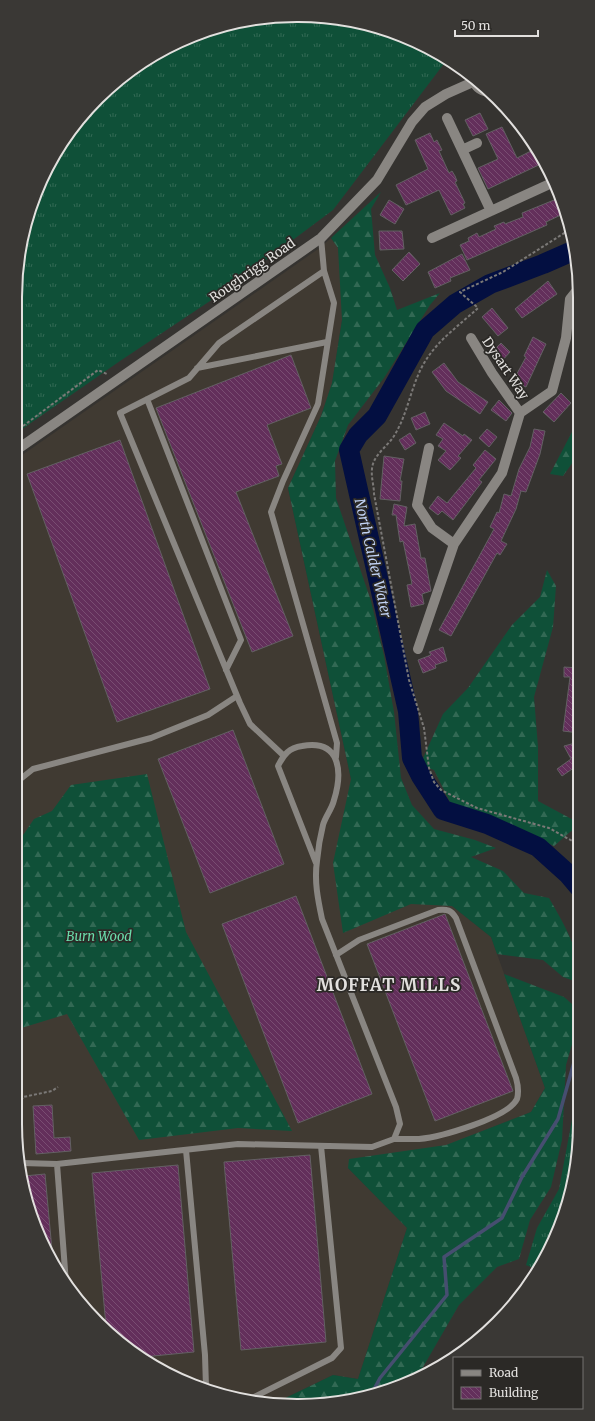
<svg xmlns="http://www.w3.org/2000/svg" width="595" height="1421" font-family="Merriweather,serif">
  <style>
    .built { fill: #403a32 }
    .grass { fill: url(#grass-tufts) }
    .forest { fill: url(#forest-firs) }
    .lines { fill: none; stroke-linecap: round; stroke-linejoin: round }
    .stream { stroke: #464e70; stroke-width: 3.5 }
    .river { stroke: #030f41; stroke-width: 20 }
    .building { fill: url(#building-back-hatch); stroke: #636063 }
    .path { stroke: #7b7977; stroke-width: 2; stroke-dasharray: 3 2; stroke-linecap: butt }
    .lane { stroke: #898682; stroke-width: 6 }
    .street { stroke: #898682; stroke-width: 10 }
    .secondary { stroke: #898682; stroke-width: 10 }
    .labels { text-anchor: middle; stroke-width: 3.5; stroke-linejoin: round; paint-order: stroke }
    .street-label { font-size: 13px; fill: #e2e0de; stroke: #2b2926 }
    .park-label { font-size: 13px; font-style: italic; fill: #6adcab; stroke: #2b2926 }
    .water-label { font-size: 14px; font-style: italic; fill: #c2d3f5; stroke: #2b2926 }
    .district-label { font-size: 17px; font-weight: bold; letter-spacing: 1px; fill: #e2e0de; stroke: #2b2926 }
    .rim { fill: none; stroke: #e2e0de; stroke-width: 2 }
  </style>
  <defs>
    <pattern id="grass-tufts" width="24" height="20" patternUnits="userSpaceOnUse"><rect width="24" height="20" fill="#0f5038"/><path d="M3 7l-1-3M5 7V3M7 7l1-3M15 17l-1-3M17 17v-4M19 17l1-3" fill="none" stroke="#326954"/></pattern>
    <pattern id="forest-firs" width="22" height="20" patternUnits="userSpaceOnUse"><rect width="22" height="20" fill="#0f5038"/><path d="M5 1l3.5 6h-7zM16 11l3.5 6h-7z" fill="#326954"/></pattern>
    <pattern id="building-back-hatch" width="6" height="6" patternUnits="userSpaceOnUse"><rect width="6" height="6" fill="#632f5b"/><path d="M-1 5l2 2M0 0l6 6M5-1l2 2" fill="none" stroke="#794d72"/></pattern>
  </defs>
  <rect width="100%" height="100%" fill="#353330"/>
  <path class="built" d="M331,238L338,248L343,293L342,320L332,384L321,416L288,488L351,779L452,906L491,937L545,1088L531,1112L448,1145L348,1168L407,1228L358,1379L333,1375L273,1404L243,1401L156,1368L85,1310L53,1265L30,1215L15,1123V460L321,247Z"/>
  <path class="grass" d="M279,16L335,17L389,30L446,61L333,210L219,295L120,361L15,434V297L30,206L53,156L85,111L126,73L173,44L225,25Z
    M580,1092C580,1145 569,1227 538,1270L526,1265L537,1228L559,1189L574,1109Z"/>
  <path class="forest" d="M381,192L371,209L375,255L390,288L397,310L440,293L430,305L384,378L348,425L335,461L336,498L371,601L384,656L394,712L401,778L412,805L434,829L475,840L496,848L471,857L503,871L524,893L549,898C565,926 580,950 580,983L563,977L543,960L497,954L491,937L452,906L411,904L343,933L333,863L351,779L288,488L321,416L332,383L342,320L338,248L331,238Z
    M578,423V455L563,476L550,474L573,430Z
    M547,570L556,586L553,627L534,697L538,747V801L579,823V827L570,832L554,846L500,822L453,808L434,770L420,765L443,714L468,688L512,625L540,597Z
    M147,774L186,932L292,1131L238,1128L139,1140L67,1014L15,1030V847L34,819L52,811L71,785Z
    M504,974L564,997L580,1011V1017L566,1065L562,1140L551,1187L530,1220L519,1259L497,1267L459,1305L423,1367L415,1377L352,1401L297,1406L273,1404L333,1375L358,1379L407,1228L348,1168L349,1159L446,1145L531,1112L545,1088Z"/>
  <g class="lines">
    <path class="stream" d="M372,1393L380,1378L447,1295L444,1257L502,1218L522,1177L558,1119L580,1041"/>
    <path class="river" d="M575,250L543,264L490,284L455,304L425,330L377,416L358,435L349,450L408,711L412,758L421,776L443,810L487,824L538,847L568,874L579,887"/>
  </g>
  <path class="building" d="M480,113L488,129L473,136L465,120Z
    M502,127L517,158L535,149L543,163L488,189L478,168L498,159L486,134Z
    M430,133L434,142L437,140L442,150L439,151L449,173L452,171L455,176L457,181L455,182L465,203L463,204L465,208L451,215L439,190L406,205L396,185L428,169L415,140Z
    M559,198L565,213L546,222L547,225L467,260L460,245L469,241L468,238L477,233L479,237L496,229L494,226L504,222L505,224L523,217L522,213Z
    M389,200L404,209L395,224L380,215Z
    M379,231H402L404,249L380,250Z
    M409,252L420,264L403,281L392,270Z
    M462,254L470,270L450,278L451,281L435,288L428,272Z
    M548,281L557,294L522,318L515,309Z
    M492,308L508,328L498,336L482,317Z
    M533,337L546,344L526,387L513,381L526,357L524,356Z
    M501,343L510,352L501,362L491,353Z
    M291,355L311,408L267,425L282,464L276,466L279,476L236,492L293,636L252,652L156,408Z
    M444,363L458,382L488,402L480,414L446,391L432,372Z
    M561,393L571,403L554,422L543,412Z
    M499,400L512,413L506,421L491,410Z
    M425,412L430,424L416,430L411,418Z
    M444,423L463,436L464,434L472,440L458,456L461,458L450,470L438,460L446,451L438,446L443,439L436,435Z
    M487,429L497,437L489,447L479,438Z
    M534,429L545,431L540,454L526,492L521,491L516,509L501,541L507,544L500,555L497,553L451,636L439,630L494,529L490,527L497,512L499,513L504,494L511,496L519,469L530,447Z
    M410,433L416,443L405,450L399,440Z
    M120,440L210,689L117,722L27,474Z
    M485,450L496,459L479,480L482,482L453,520L442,511L438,515L429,508L438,496L447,503L476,468L473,465Z
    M384,456L404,459L400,481H402L400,501L380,499Z
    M394,504L407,507L404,526L415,524L421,558H425L431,591L422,594L424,604L411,607L407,585L412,584L403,541L400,542L396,515H392Z
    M443,647L447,661L435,665L436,668L423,673L418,660L431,655L429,652Z
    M564,667L579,668V733L563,731L570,677H564Z
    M233,730L284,864L210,893L158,759Z
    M579,742V775L575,767L562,776L557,769L571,759L564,746Z
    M296,896L372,1094L298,1123L222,924Z
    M445,914L513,1091L435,1121L367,944Z
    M52,1105L54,1138L70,1137L71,1151L36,1154L33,1106Z
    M310,1155L326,1342L241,1350L224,1162Z
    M178,1165L194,1352L143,1357L106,1326L92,1173Z
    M45,1174L53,1261L51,1262L30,1215L24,1176Z"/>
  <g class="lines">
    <path class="path" d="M569,230L503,272L460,292L478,308C461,324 439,339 426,360C411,383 409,412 394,436C387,447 373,455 372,469C371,477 374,486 374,494L409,680L424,728L429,768L434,782L441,790L477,808L549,828L574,842L579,850
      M15,432L98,370L107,374
      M15,1114L23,1097L52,1091L58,1087"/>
    <path class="lane" d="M324,271L334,303L318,404L283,481L271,512L337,743L336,757
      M197,368L327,342
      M147,399L241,640L226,670
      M283,755L250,724L240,703L120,413L189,378L219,343L324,271L321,238
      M15,788L18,781L33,769L151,738L208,715L237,696
      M336,955L359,940L438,910C447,909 451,910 456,918L516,1078C518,1085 519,1092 517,1099C508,1118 440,1137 419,1139C411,1139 402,1139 394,1139
      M186,1150L205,1355L206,1387
      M22,1163L57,1164L238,1144L372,1147L394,1139L400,1124L396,1107L322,919C318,900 314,881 317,861C318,850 320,837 323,825C325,817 332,809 334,800C343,771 340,739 302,746C289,748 284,754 278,766L316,863
      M57,1164L66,1283
      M246,1401L332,1358L341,1348L321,1146"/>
    <path class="street" d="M447,118L491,211
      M462,150L477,143
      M432,238L554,182
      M471,338L492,373L520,413
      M429,448L417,505L432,528L454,544
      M15,451L321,238L377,180L412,122L425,107L446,94L473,82
      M418,649L454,544L502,473L520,413L552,391L566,338L570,299L578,289"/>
    <path class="secondary" d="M472,76C474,85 479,91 489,92"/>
  </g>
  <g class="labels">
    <g class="street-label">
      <text transform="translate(252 270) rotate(-35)" y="5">Roughrigg Road</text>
      <text transform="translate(506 368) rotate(56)" y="5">Dysart Way</text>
    </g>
    <g class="park-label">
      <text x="99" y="941">Burn Wood</text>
    </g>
    <g class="water-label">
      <text transform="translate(373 558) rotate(77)" y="5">North Calder Water</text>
    </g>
    <g class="district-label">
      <text x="389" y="991">MOFFAT MILLS</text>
    </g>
  </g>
  <path d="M0 0H595V1421H0ZM297 22H298A275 275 0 0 1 573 297V1124A275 275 0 0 1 298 1399H297A275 275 0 0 1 22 1124V297A275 275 0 0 1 297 22Z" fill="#3a3835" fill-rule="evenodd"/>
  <path class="rim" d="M297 22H298A275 275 0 0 1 573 297V1124A275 275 0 0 1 298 1399H297A275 275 0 0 1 22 1124V297A275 275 0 0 1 297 22Z"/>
  <rect x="453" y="1357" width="130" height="52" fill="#2b2926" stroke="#747270"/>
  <rect x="461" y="1370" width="20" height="6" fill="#898682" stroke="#747270"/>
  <text x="489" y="1377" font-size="12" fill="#e2e0de">Road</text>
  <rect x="461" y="1387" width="20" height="12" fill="url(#building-back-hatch)" stroke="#747270"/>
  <text x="489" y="1397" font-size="12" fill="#e2e0de">Building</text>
  <path d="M455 30v6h83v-6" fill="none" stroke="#e2e0de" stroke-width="2"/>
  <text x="461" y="30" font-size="12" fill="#e2e0de" stroke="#2b2926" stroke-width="3" paint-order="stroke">50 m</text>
</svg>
